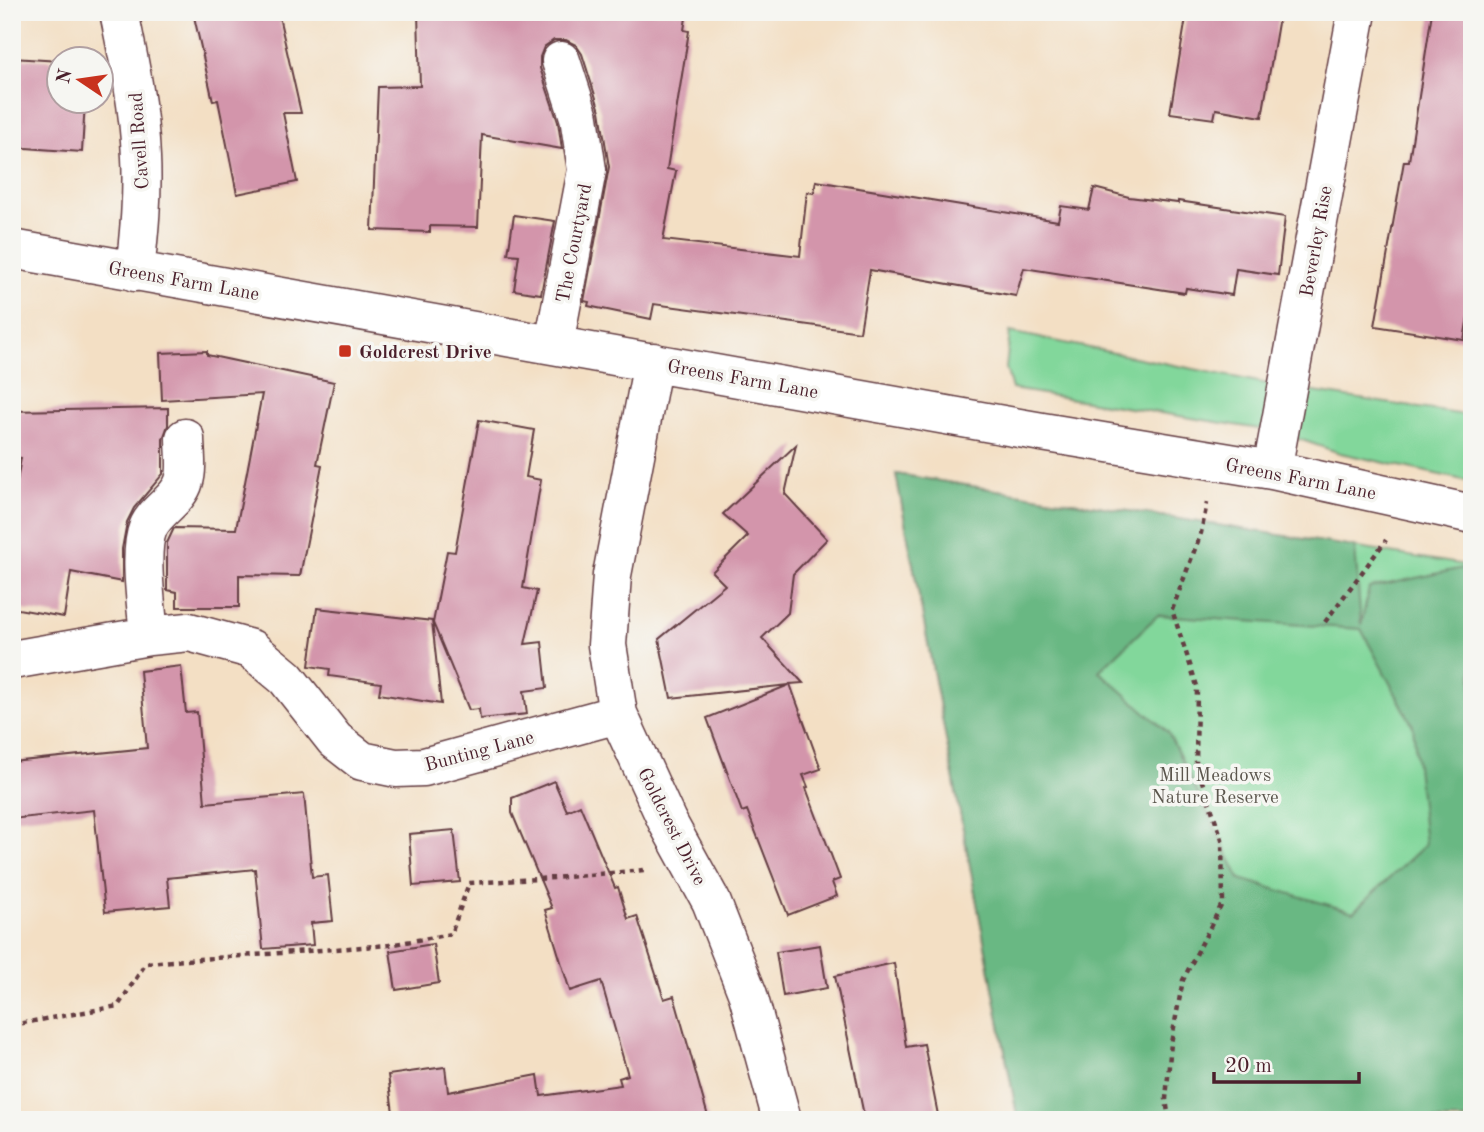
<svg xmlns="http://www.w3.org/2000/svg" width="1484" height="1132" font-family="'Old Standard TT',serif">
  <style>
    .green { fill: #82d79b; stroke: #667b63; stroke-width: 2 }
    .forest { fill: #69b883; stroke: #5a6c57; stroke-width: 2; fill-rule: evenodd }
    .building { fill: #d395ab }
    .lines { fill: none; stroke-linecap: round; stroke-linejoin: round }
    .minor-casing { stroke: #633c42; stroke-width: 41 }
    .path { stroke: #633c42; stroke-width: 4.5; stroke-dasharray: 5 5; stroke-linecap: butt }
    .minor { stroke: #fff; stroke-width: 38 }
    .poi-dot { fill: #c8321e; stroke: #f6f6f2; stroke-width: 2.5 }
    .labels { text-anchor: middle; stroke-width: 7; stroke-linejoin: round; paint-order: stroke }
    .street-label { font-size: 19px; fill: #4a1f2b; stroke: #f6f6f2 }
    .poi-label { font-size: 19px; font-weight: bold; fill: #4a1f2b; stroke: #f6f6f2; text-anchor: start }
    .park-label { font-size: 19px; fill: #5b564d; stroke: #f6f6f2 }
  </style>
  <rect width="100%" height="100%" fill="#f6f6f2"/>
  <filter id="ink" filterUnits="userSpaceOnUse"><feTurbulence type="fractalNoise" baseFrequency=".0143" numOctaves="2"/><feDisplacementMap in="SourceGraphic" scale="14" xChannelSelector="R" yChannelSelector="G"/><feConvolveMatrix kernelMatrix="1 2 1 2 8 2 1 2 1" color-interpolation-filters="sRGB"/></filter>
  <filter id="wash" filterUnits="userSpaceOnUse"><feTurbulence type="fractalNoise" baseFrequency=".00686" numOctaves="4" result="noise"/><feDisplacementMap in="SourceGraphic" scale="28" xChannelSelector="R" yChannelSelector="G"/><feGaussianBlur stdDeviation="1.57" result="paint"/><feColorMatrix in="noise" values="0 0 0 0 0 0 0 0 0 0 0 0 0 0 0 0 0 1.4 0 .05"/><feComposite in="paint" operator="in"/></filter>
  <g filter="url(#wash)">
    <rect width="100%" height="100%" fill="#f3dfc4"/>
    <path class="green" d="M1010,332L1288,388L1472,416V482L1340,453L1278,432L1012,389L1006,368Z
      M896,474L1472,566V1120H1018Z"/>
    <path class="forest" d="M896,474L1355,547L1361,625L1369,588L1472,566V1120H1018ZM1158,615L1361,629L1413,726L1425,845L1353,912L1240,879L1168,732L1099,671Z"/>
    <g id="blocks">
      <path class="building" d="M193,12H278L301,113H283L297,182L237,194L218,100L213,101Z
        M418,12H687L684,30L689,31L667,169L676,171L663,240L800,256L807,192L814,193L816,181L1058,221L1061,206L1089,210L1094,188L1129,197L1178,203V201L1285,217L1278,275L1236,269L1232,295L1186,288L1185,293L1024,268L1016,296L870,270L860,332L654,304L651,319L588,306L589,302L584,301L609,167L600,111L582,54L576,45L566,40H554L544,47L540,57V68L558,122L562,149L482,135L478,227L430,226V232L372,230L378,87L420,86Z
        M1187,12H1251L1279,17L1262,117L1216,109L1214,119L1170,113Z
        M1432,12H1472V293L1464,340L1375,326L1404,161H1409Z
        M12,58L60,61V102H85L82,152L12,147Z
        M514,215L555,221L541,294L514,290L519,255L508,254Z
        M207,351V355L334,382L317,464L322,465L300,576L239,575V607H177V592L167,590V543L174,528L236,529L262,394L162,400L160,353Z
        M168,408V425L163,439V474L134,508L127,522L122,549V582L71,572L64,617L12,608V511L21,458L12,457V411Z
        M479,420L534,430L526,477L541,480L523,588L537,591L525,644L542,642L547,688L524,691L527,714L480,719L479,709L469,710L433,623L447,551L455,552Z
        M796,445L785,494L827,539L793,574L788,613L762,638L803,683L790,684L821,769L803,775L808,787L806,788L840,879L832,882L837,896L788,915L747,810L742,812L707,718L789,685L671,698L659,639L725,585L712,572L748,536L723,514Z
        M317,608L432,621L441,704L379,694L381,683L329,676L330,669L309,666Z
        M181,666L186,713L197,712L205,803L304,794L312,877L328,875L333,921L311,923L313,945L263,949L255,869L167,878L170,906L105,912L94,810L12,819V762L147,748L140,671Z
        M554,781L567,811L580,805L615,888L618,887L628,919L637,916L664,999L674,996L709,1120H394L388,1075L445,1067L448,1092L538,1075L541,1096L621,1085L619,1078L628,1075L601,981L570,991L545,910L552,908L512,813V798Z
        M454,830L460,882L413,886L409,834Z
        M433,944L439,983L396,990L390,951Z
        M820,945L827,988L783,996L776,952Z
        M894,963L906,1047L924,1044L939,1120H865L835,976Z"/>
    </g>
  </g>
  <g filter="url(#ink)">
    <use href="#blocks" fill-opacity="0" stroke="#633c42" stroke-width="2"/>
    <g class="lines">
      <defs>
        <path id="minor" d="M119,12C129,60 139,108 141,157C143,196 139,234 135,272
          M12,249L1042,432L1272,470L1472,514
          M554,344L587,170L579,117L561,61
          M653,362L612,575L607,645L618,714L667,821L711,901L748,995L782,1120
          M1272,470L1357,12
          M149,636C147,608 138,553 148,528C155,510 179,500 184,481C188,469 185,451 185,438
          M12,660L149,636L189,632L251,649L286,678L335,740L362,761L396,768L424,767L618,714"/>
      </defs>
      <use href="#minor" class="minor-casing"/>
      <path class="path" d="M1325,622L1386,540
        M12,1025L118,1006L146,963L389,945L451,934L469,883L554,878L644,870
        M1169,1120L1166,1099L1171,1043L1183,980L1223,902L1222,839L1196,764L1197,686L1172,610L1201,533L1207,503"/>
      <use href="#minor" class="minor"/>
    </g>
  </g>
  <rect class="poi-dot" x="338" y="344" width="14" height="14" rx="3.5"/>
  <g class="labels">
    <g class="street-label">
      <text transform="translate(138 141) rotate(-94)" y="7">Cavell Road</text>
      <text transform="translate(1315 241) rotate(-80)" y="7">Beverley Rise</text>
      <text transform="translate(573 243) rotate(-79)" y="7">The Courtyard</text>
      <text transform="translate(184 280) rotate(10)" y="7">Greens Farm Lane</text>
      <text transform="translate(743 378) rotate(10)" y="7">Greens Farm Lane</text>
      <text transform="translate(1301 478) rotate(11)" y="7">Greens Farm Lane</text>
      <text transform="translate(479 750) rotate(-15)" y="7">Bunting Lane</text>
      <text transform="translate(673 826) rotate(63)" y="7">Goldcrest Drive</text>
    </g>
    <g class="poi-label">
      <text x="359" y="358">Goldcrest Drive</text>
    </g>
    <g class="park-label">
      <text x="1215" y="781">Mill Meadows<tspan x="1215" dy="22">Nature Reserve</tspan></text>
    </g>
  </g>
  <rect width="1484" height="1132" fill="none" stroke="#f6f6f2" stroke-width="42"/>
  <g transform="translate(80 80) rotate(283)"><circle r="33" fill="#f6f6f2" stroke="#b1a0a2" stroke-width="2"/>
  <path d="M0-5L12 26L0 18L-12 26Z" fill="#c8321e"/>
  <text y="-10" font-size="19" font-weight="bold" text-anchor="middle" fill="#4a1f2b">N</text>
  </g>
  <path d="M1214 1072v10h145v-10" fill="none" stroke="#4a1f2b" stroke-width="3.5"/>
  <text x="1225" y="1072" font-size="21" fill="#4a1f2b" stroke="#f6f6f2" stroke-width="5" paint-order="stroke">20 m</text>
</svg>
